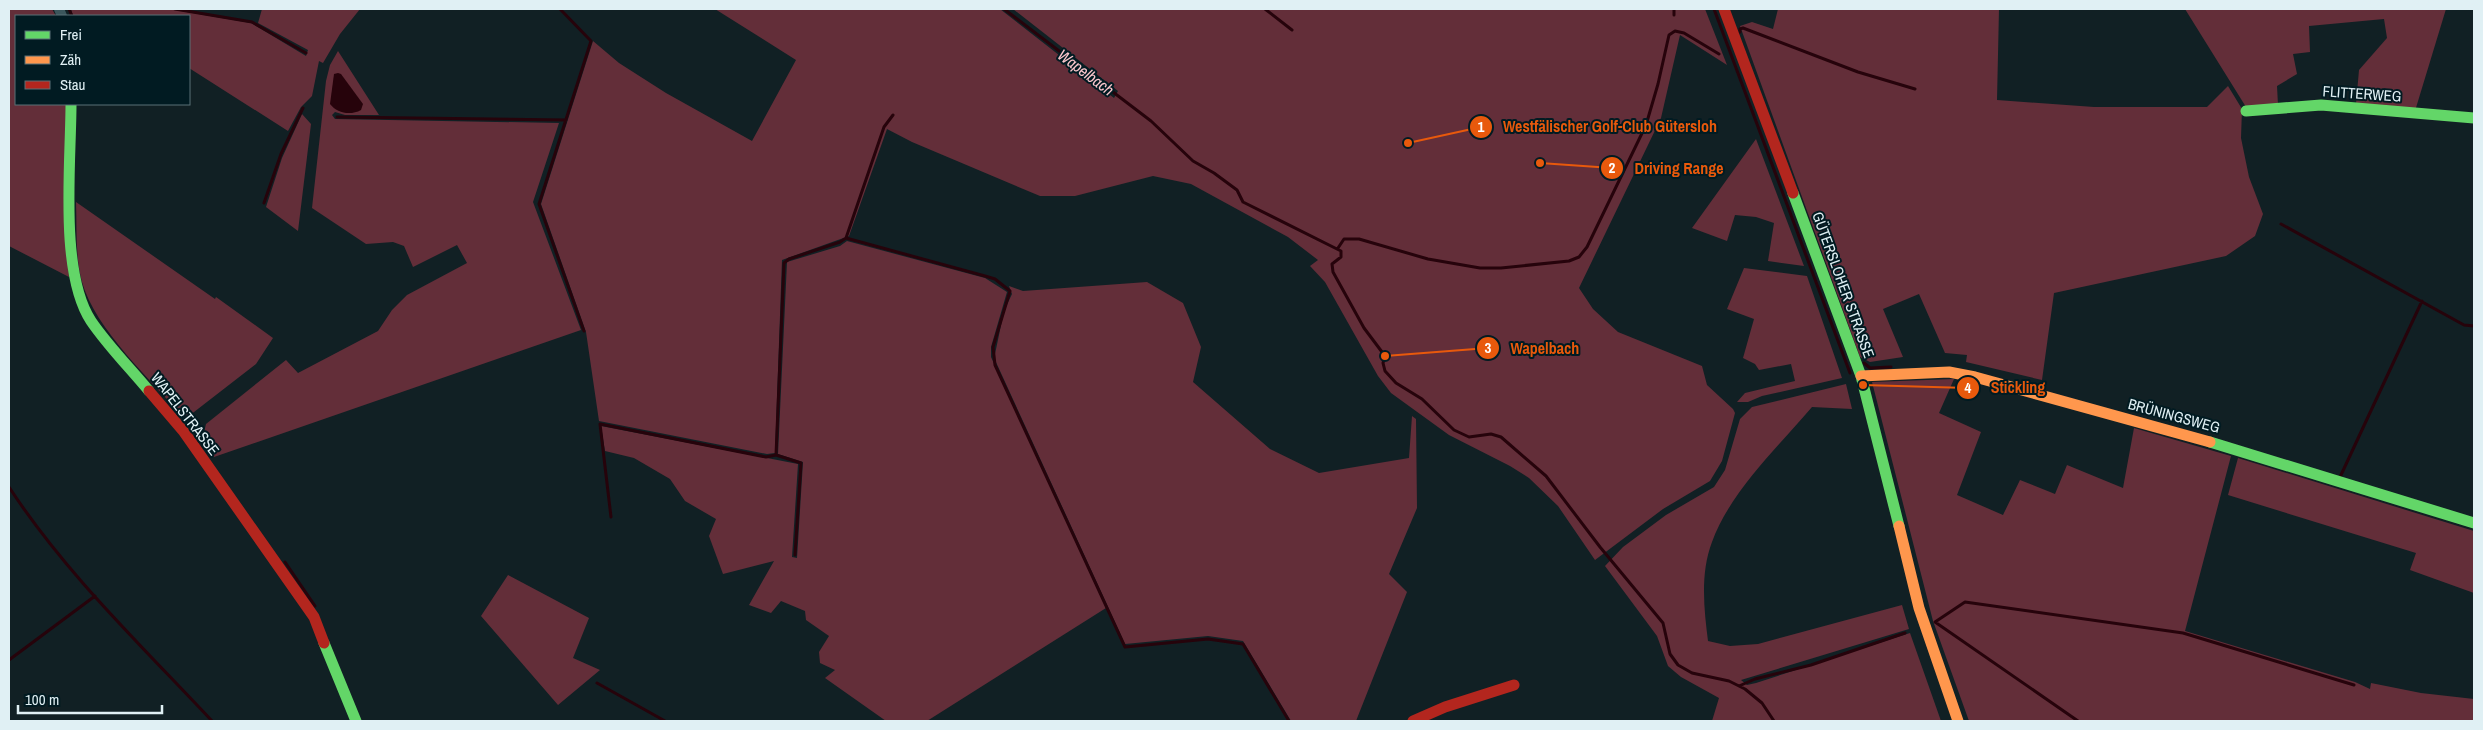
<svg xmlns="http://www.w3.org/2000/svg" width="2483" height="730" font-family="'Archivo Narrow',sans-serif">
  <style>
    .green { fill: #632e39 }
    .water { fill: #26030b }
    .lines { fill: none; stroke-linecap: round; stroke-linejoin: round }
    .stream { stroke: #26030b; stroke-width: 3 }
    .street { stroke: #3b565c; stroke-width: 10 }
    .fast { stroke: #63d668; stroke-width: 11 }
    .slow { stroke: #ff974d; stroke-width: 11 }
    .jam { stroke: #b3261e; stroke-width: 11 }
    .labels { text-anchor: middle; stroke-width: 4; stroke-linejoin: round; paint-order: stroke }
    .street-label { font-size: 15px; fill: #e0f0f4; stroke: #011b22 }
    .water-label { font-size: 16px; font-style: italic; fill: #fcc7cd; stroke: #011b22 }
    .leader { fill: none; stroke: #e8590c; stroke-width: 2 }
    .callout-dot { fill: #e8590c; stroke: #011b22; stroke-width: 2 }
    .mark-label { font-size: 15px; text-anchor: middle; font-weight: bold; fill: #fff }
    .callout-label { font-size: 16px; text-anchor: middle; font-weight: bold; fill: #e8590c; stroke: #011b22; stroke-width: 4; stroke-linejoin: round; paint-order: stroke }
  </style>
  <rect width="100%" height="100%" fill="#112024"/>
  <path class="green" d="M9,9H52L56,16H16V104H66L69,277L9,246Z
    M71,9H169L251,23L306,56L308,50L258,23L262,9H360L340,34L323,63L319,61L312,96L301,107L288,131L189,68V16H73Z
    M715,9H1000L1114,98L1118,91L1013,9H1705L1727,65L1680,35L1661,118L1579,288L1593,309L1618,332L1702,366L1707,385L1733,409L1735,413L1722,461L1710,481L1663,509L1595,560L1558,506L1529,478L1510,466L1449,435L1391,393L1378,376L1325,282L1310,266L1318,260L1288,237L1191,184L1153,176L1075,196H1040L912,142L887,129L849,236L782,260L775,453L767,454L599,421L586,332L541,204L593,41L619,63L666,93L752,141L796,60Z
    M1778,9H1999L1997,100L2094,107H2207L2228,86L2242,109L2241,138L2249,177L2263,214L2255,236L2226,256L2054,293L2042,380L1966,362L1967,355L1945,353L1919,294L1883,309L1903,357L1870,362L1860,357L1740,26L1752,22L1773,29Z
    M2185,9H2446L2415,111L2356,104L2359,70L2387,38L2384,19L2309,26L2310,52L2293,54L2297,74L2277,86L2278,105L2246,107Z
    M338,51L379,115H345L335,112L332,115L335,119L559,123L533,202L581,330L214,457L202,441L206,424L286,360L298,373L378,331L392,310L407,295L467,263L457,245L413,267L404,246L393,242L366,244L312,208L326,81L330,65Z
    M302,114L311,124L298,231L266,207L282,158Z
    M1756,139L1804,266L1768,261L1774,223L1756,217L1735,215L1727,241L1692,228Z
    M76,202L215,299L216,297L273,338L256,364L185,419C152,381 95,329 82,282C75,256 77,228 76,202Z
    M847,241L985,278L1007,292L991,347V357L1106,608L927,721H886L825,678L835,670L820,663L819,652L829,636L806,620L805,611L781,601L771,613L749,605L774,561L723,574L709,536L716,519L685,501L670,479L634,458L605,451L601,426L798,464L792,557L797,558L803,462L778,454L787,262L840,246Z
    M1744,268L1807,276L1842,378L1762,396L1748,402H1737L1745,393L1795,381L1791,364L1759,370L1755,364L1743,358L1754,319L1727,309Z
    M1147,282L1183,303L1201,347L1193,382L1270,449L1319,473L1409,458L1412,416L1416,419L1417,508L1389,574L1407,592L1356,721H1291L1243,641L1208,636L1125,644L995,360V354L1004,311L1012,294L1009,286L1023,291Z
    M1954,379L1939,413L1981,432L1957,495L2003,515L2020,480L2055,494L2067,465L2123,488L2134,428L2231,456L2185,631L2355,682L2370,689L2371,683L2421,693L2474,699V721H1969L1933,621L1872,382Z
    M1846,384L1852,409L1812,407C1778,447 1730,492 1712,542C1700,573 1704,610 1708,641L1730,646L1758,644L1902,605L1909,629L1741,680L1747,685L1756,683L1910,633L1941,721H1712L1719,698L1681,677L1668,666L1657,636L1605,566L1623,547L1666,515L1714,487L1725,470L1740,419L1752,407Z
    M2238,458L2474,531V593L2410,570L2416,553L2228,495Z
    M508,575L589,618L573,658L600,670L558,705L481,616Z"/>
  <path class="water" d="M338,73L341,74L363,104L361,110C350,116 337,113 330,104L334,74Z"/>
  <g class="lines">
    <path class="stream" d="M69,9L72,16
      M175,9L252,22L306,53
      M560,9L591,41L539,204L584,331
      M1004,9L1151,121L1193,161L1214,173L1237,190L1243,202L1341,251V257L1332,264L1333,272L1364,328L1385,356L1383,363L1385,371L1396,383L1422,399L1454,430L1469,437L1491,434L1501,437L1546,476L1600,547L1663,623L1670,654L1678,665L1692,673L1729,681L1745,689L1762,703L1774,721
      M1265,9L1292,30
      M1714,9L1850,373
      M1674,15V9
      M1740,32V29L1743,28L1858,72L1915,89
      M337,117L566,120
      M264,203L281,154L303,108
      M2281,224L2464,325L2474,326
      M846,238L985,276L995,279L1010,291L993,347L995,365L1125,647L1208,639L1243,644L1289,721
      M1338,248L1344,239H1359L1428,259L1480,268H1501L1569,261L1579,257L1587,247L1646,125L1658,84L1669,35L1675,31L1684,33L1719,54
      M1864,363L1870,368L1891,367
      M776,455L801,463L795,555
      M2341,475L2422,301
      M9,487C65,573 142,646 212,721
      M611,517L600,424L766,457L776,455L784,263L789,259L840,242L846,238L884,127L893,115
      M285,562L315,606
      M9,660L95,596
      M597,683L665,721
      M1739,686L1755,679L1811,665L1905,633
      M2078,721L1935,622L1965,602L2183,633L2354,685"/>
    <path class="street" d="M59,9L62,16"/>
    <path class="fast" d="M71,104C71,163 59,272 91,321C108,346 130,368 149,391
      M2246,111L2321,105L2474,118
      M1793,193L1861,376L1899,526
      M2210,442L2474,523
      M324,643L356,721"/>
    <path class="slow" d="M1861,376L1949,372L1975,377L2210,442
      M1899,526L1919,608L1958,721"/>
    <path class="jam" d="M1724,9L1793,193
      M149,391L184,432L314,617L324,643
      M1413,721L1445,707L1514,685"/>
  </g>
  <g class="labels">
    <g class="street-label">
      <text transform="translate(2362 94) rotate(4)" y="5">FLITTERWEG</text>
      <text transform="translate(1843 285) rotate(70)" y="5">GÜTERSLOHER STRASSE</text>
      <text transform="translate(185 414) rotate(52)" y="5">WAPELSTRASSE</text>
      <text transform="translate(2174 416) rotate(15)" y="5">BRÜNINGSWEG</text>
    </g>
    <g class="water-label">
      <text transform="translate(1086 72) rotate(37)" y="6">Wapelbach</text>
    </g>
  </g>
  <path class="leader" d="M1408 143L1481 127M1540 163L1612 168M1385 356L1488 348M1863 385L1968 388"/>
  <g class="callout-dot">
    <circle cx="1408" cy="143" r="5"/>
    <circle cx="1540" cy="163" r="5"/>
    <circle cx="1385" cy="356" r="5"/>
    <circle cx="1863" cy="385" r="5"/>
    <circle cx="1481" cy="127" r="12"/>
    <circle cx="1612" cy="168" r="12"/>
    <circle cx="1488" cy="348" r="12"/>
    <circle cx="1968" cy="388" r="12"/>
  </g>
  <g class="mark-label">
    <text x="1481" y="132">1</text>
    <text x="1612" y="173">2</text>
    <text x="1488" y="353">3</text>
    <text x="1968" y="393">4</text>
  </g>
  <g class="callout-label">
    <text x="1610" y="132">Westfälischer Golf-Club Gütersloh</text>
    <text x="1679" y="174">Driving Range</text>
    <text x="1545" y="354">Wapelbach</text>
    <text x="2018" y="393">Stickling</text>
  </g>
  <rect width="2483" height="730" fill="none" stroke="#e0f0f4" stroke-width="20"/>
  <rect x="15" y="15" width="175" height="90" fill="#011b22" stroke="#5a7076"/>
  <rect x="25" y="31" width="25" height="8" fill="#63d668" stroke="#5a7076"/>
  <text x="60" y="40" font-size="15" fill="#e0f0f4">Frei</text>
  <rect x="25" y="56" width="25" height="8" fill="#ff974d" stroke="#5a7076"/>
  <text x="60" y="65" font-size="15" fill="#e0f0f4">Zäh</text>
  <rect x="25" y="81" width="25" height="8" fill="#b3261e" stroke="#5a7076"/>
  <text x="60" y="90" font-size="15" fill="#e0f0f4">Stau</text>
  <path d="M18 705v8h144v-8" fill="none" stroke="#e0f0f4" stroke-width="2.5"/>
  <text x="25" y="705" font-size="15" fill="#e0f0f4" stroke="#011b22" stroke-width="4" paint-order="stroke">100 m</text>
</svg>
